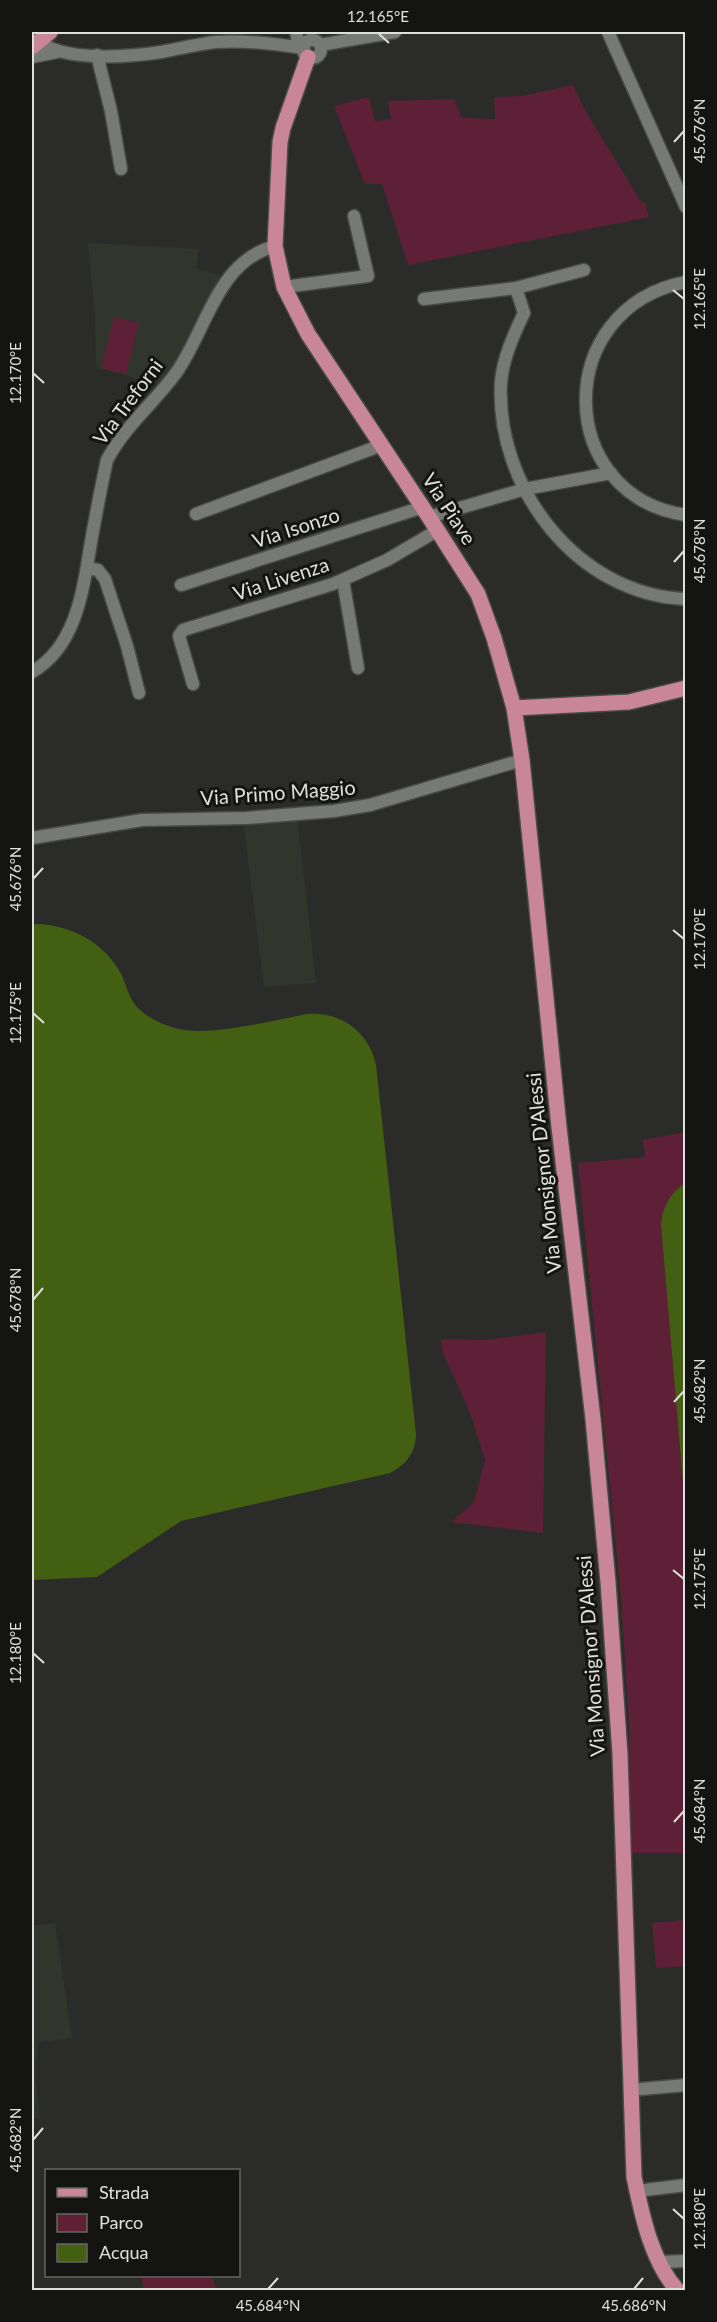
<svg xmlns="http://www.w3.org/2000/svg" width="717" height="2322" font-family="Lato,sans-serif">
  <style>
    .built { fill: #31362d }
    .green { fill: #5d2037 }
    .water { fill: #435f12 }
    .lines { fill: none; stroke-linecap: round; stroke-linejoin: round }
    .minor-casing { stroke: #484a47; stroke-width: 15 }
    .major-casing { stroke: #484a47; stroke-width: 18 }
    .minor { stroke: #777975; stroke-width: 12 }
    .major { stroke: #c9869b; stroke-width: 15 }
    .ticks { fill: none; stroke: #dfe0dd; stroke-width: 2 }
    .labels { text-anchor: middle; stroke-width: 6; stroke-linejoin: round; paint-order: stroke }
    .street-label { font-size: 20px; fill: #dfe0dd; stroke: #141413 }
    .neatline { fill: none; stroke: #dfe0dd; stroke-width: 2 }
    .ticks-label { font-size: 15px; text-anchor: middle; fill: #dfe0dd }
  </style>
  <rect width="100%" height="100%" fill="#2b2c29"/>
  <path class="built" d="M88,243L199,249L196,268L222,276L200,314L182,354L159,385L96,367L95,315Z
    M297,817L316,983L264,987L243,820Z
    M55,1923L72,2038L39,2042L35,2072L40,2117L32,2120V1926Z"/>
  <path class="green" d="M573,85L586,112L642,203L645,202L649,217L408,265L382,184H365L334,106L369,97L375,121L391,119L388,101L454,99L462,118L495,119L494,97L522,96Z
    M114,317L139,323L126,374L101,368Z
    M685,1132V1183C670,1193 662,1207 661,1225L686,1506L685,1853H630L629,1723L621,1598L578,1163L645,1157L643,1140Z
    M546,1332L543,1533L451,1522L474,1502L485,1460L470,1413L442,1351L441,1339L485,1340Z
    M685,1920V1966L656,1968L652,1923Z
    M141,2276H211L217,2290H144Z"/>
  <path class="water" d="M36,924C71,925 103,942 120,972C126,983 128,996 136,1006C146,1018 169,1028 185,1030C217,1035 274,1020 308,1014C342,1012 369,1032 376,1065L416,1434C416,1452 406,1465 390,1473L181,1521L97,1577L32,1580V925Z
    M685,1183V1506L661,1225C662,1207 670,1193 685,1183Z"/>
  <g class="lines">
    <defs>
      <path id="minor" d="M296,32L299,47
        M608,32L686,207
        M303 49a9 9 0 1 1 18 0a9 9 0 1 1-18 0Z
        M39,41C64,62 129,57 161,52C179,49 197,44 216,42C246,40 274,44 304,48
        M320,45L395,32
        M97,55L111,111L121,169
        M32,57L57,52
        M584,270L516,288L524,313C514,334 503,358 501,382C495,487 577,595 686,599
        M686,282C551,308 554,496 686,515
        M284,287L368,276L354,216
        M424,299L516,288
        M196,514L382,445
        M429,517L525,489L611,473
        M87,568L98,570L105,579L127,646L139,693
        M343,580L358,668
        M181,585L423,507
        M32,672C77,646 83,589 91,542C96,514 101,487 107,460C125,426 154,403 176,373C207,330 216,262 275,246
        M193,684L179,636L183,630L333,584L387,560L438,530
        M32,838L142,820L246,818L334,811L370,805L522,760
        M630,2090L686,2085
        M637,2191L686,2185
        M660,2262L686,2261"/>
      <path id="major" d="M32,47L50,32
        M308,57L283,128L280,142L275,246L284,287L308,334L429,517L478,594L494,638L514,708L522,760L559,1127L593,1419L608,1582L620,1754L634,2177C642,2215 651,2260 677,2290
        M514,708L629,702L686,688"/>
    </defs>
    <use href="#minor" class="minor-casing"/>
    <use href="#major" class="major-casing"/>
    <use href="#minor" class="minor"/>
    <use href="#major" class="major"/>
  </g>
  <path class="ticks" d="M378,33L389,43M674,142L684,131M673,290L684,299M33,373L44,383M674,562L684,551M33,879L43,868M673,930L684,939M33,1013L44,1023M33,1300L43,1288M674,1402L684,1391M673,1570L684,1579M33,1653L44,1663M674,1822L684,1811M33,2140L43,2128M673,2209L684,2219M268,2289L278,2278M634,2289L643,2278"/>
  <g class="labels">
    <g class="street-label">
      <text transform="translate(128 402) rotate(-53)" y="7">Via Treforni</text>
      <text transform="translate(449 509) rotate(57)" y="7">Via Piave</text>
      <text transform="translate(296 528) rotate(-18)" y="7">Via Isonzo</text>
      <text transform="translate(281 579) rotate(-18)" y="7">Via Livenza</text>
      <text transform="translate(278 793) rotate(-4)" y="7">Via Primo Maggio</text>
      <text transform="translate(544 1173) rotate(-96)" y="7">Via Monsignor D'Alessi</text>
      <text transform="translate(591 1656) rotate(-94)" y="7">Via Monsignor D'Alessi</text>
    </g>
  </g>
  <rect width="717" height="2322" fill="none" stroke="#141413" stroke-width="66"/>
  <rect x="45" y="2169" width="195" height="108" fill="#141413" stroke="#656664" stroke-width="1.5"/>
  <rect x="57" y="2188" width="30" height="9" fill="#c9869b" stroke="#656664" stroke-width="1.5"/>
  <text x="99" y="2199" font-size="18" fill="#dfe0dd">Strada</text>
  <rect x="57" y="2214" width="30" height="18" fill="#5d2037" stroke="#656664" stroke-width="1.5"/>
  <text x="99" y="2229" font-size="18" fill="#dfe0dd">Parco</text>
  <rect x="57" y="2244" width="30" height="18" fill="#435f12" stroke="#656664" stroke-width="1.5"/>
  <text x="99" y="2259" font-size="18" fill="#dfe0dd">Acqua</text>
  <rect x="33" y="33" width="651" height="2256" class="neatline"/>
  <g class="ticks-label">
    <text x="378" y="22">12.165°E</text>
    <text transform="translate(700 131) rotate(-90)" y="5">45.676°N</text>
    <text transform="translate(700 299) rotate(-90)" y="5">12.165°E</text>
    <text transform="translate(16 373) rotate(-90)" y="5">12.170°E</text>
    <text transform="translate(700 551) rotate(-90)" y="5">45.678°N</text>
    <text transform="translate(16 879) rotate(-90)" y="5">45.676°N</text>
    <text transform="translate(700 939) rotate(-90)" y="5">12.170°E</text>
    <text transform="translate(16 1013) rotate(-90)" y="5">12.175°E</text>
    <text transform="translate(16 1300) rotate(-90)" y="5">45.678°N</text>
    <text transform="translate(700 1391) rotate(-90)" y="5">45.682°N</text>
    <text transform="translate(700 1579) rotate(-90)" y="5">12.175°E</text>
    <text transform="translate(16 1653) rotate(-90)" y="5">12.180°E</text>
    <text transform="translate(700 1811) rotate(-90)" y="5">45.684°N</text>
    <text transform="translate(16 2140) rotate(-90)" y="5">45.682°N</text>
    <text transform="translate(700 2219) rotate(-90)" y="5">12.180°E</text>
    <text x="268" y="2311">45.684°N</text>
    <text x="634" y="2311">45.686°N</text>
  </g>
</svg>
